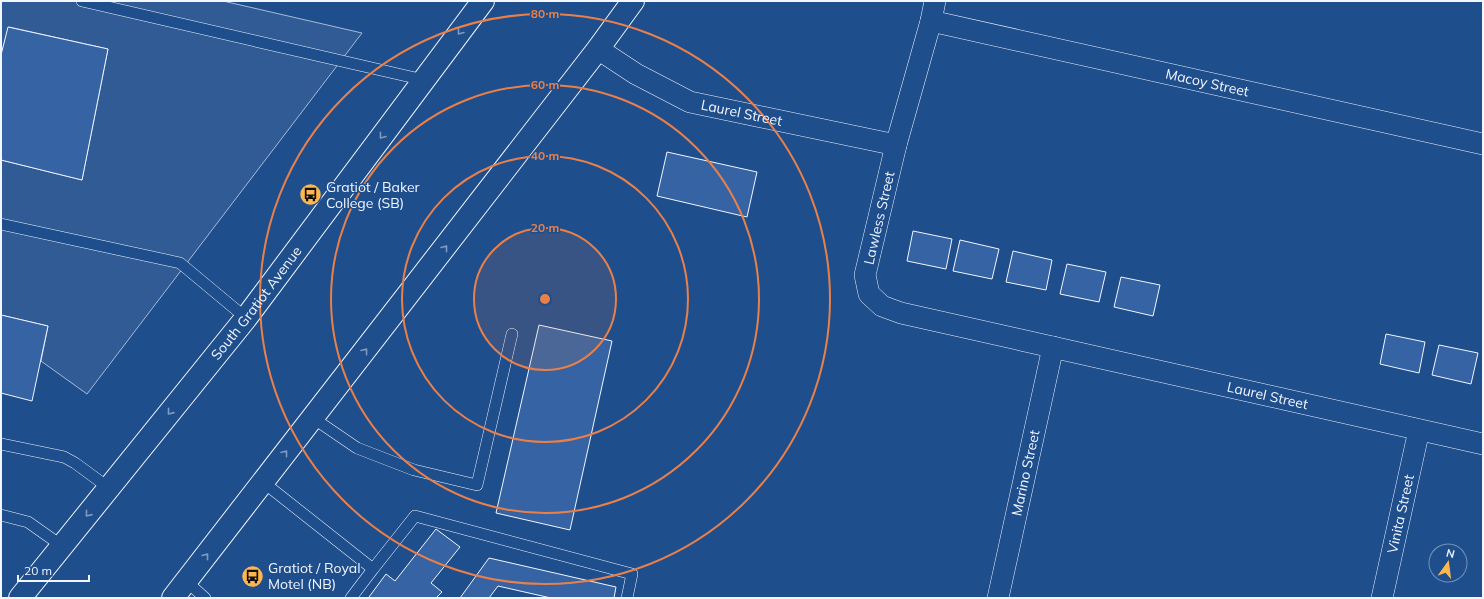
<svg xmlns="http://www.w3.org/2000/svg" width="1484" height="599" font-family="Mulish,sans-serif">
  <style>
    .parking { fill: #305b95; stroke: #a8bbd7 }
    .building { fill: #3563a3; stroke: #f2f6ff }
    .lines { fill: none; stroke-linecap: round; stroke-linejoin: round }
    .lane-casing { stroke: #f2f6ff; stroke-width: 12 }
    .street-casing { stroke: #f2f6ff; stroke-width: 22 }
    .primary-casing { stroke: #f2f6ff; stroke-width: 24 }
    .lane { stroke: #1f4e8c; stroke-width: 11 }
    .street { stroke: #1f4e8c; stroke-width: 21 }
    .primary { stroke: #1f4e8c; stroke-width: 22 }
    .oneway { stroke: #7e9ac0 }
    .ring { fill: none; stroke: #ea8049; stroke-width: 2 }
    .labels { text-anchor: middle; stroke-width: 3; stroke-linejoin: round; paint-order: stroke }
    .street-label { font-size: 14px; fill: #f2f6ff; stroke: #1f4e8c }
    .poi-label { font-size: 14px; fill: #f2f6ff; stroke: #1f4e8c; text-anchor: start }
    .centre { fill: #ea8049; stroke: #1f4e8c; stroke-width: 2 }
    .ring-label { font-size: 12px; text-anchor: middle; font-weight: bold; fill: #ea8049; stroke: #1f4e8c; stroke-width: 3; stroke-linejoin: round; paint-order: stroke }
  </style>
  <rect width="100%" height="100%" fill="#1f4e8c"/>
  <path class="parking" d="M1,1H223L362,33L87,394L41,361L48,326L1,315V160L82,180L108,49L9,27L1,55Z"/>
  <path class="building" d="M8,27L108,49L82,180L1,160V55Z
    M667,152L757,172L747,217L657,196Z
    M913,231L952,239L946,269L907,261Z
    M960,240L999,249L992,279L953,271Z
    M1013,251L1052,260L1046,290L1006,282Z
    M1067,264L1106,272L1099,302L1060,294Z
    M1121,277L1160,285L1153,316L1114,307Z
    M1,315L48,326L32,401L1,393Z
    M539,325L612,341L570,530L496,513Z
    M1386,334L1425,342L1419,373L1380,364Z
    M1439,345L1478,353L1471,384L1432,375Z
    M436,529L460,547L431,583L442,592L436,598H370L369,597L386,574L395,581Z
    M489,558L616,587L614,598H551L498,586L489,598H460Z"/>
  <g class="lines">
    <defs>
      <path id="lane" d="M82,1L424,80
        M1,224L180,263L246,318
        M313,418L357,448L414,470L477,485L512,334
        M1,444L64,457L75,463L109,488
        M263,482L373,569L415,516L632,574L627,598
        M1,515L28,522L62,546
        M186,581L205,598
        M351,598L373,569"/>
      <g id="street">
        <path id="s1" d="M935,1L931,21L896,145L865,275L869,294L882,306L901,313L1483,444"/>
        <path id="s2" d="M931,21L1483,144"/>
        <path id="s3" d="M598,49L636,74L690,102L896,145"/>
        <path id="s4" d="M998,598L1053,347"/>
        <path id="s5" d="M1382,598L1419,430"/>
      </g>
      <g id="primary">
        <path id="s6" d="M20,598L246,318L483,1"/>
        <path d="M173,598L598,49L633,1"/>
      </g>
    </defs>
    <use href="#lane" class="lane-casing"/>
    <use href="#street" class="street-casing"/>
    <use href="#primary" class="primary-casing"/>
    <use href="#lane" class="lane"/>
    <use href="#street" class="street"/>
    <use href="#primary" class="primary"/>
  </g>
  <defs><path id="oneway-chevron" d="M-2-3.5L2.5 0L-2 3.5" fill="none" stroke-width="1.6" stroke-linecap="round" stroke-linejoin="round"/></defs>
  <g class="oneway">
    <use href="#oneway-chevron" transform="translate(460 32) rotate(127)"/>
    <use href="#oneway-chevron" transform="translate(382 136) rotate(127)"/>
    <use href="#oneway-chevron" transform="translate(445 248) rotate(-52)"/>
    <use href="#oneway-chevron" transform="translate(365 351) rotate(-52)"/>
    <use href="#oneway-chevron" transform="translate(170 412) rotate(129)"/>
    <use href="#oneway-chevron" transform="translate(285 453) rotate(-52)"/>
    <use href="#oneway-chevron" transform="translate(88 514) rotate(129)"/>
    <use href="#oneway-chevron" transform="translate(206 556) rotate(-52)"/>
  </g>
  <circle cx="545" cy="299" r="71" fill="#ea8049" fill-opacity=".12"/>
  <g class="ring">
    <circle cx="545" cy="299" r="71"/>
    <circle cx="545" cy="299" r="143"/>
    <circle cx="545" cy="299" r="214"/>
    <circle cx="545" cy="299" r="285"/>
  </g>
  <defs>
    <symbol id="bus-disc" viewBox="-11 -11 22 22"><circle r="9.5" fill="#ffb74d" stroke="#1f4e8c"/><path d="M-5-6H5V4H4V6H2V4H-2V6H-4V4H-5ZM-3.5-4V0h7V-4ZM-3.5 1.2v1.5H-2V1.2ZM2 1.2v1.5H3.5V1.2Z" fill="#111"/></symbol>
  </defs>
  <g fill-rule="evenodd">
    <use href="#bus-disc" x="298" y="182" width="25" height="25"/>
    <use href="#bus-disc" x="240" y="564" width="25" height="25"/>
  </g>
  <g class="labels">
    <g class="street-label">
      <text dy="5" stroke="none"><textPath href="#s2" startOffset="283">Macoy Street</textPath></text>
      <text dy="5" stroke="none"><textPath href="#s3" startOffset="159">Laurel Street</textPath></text>
      <text transform="translate(879 218) rotate(-77)" y="5">Lawless Street</text>
      <text dy="5" stroke="none"><textPath href="#s6" startOffset="378">South Gratiot Avenue</textPath></text>
      <text dy="5" stroke="none"><textPath href="#s1" startOffset="716">Laurel Street</textPath></text>
      <text dy="5" stroke="none"><textPath href="#s4" startOffset="128">Marino Street</textPath></text>
      <text dy="5" stroke="none"><textPath href="#s5" startOffset="86">Vinita Street</textPath></text>
    </g>
    <g class="poi-label">
      <text x="326" y="192">Gratiot / Baker<tspan x="326" dy="16">College (SB)</tspan></text>
      <text x="268" y="573">Gratiot / Royal<tspan x="268" dy="16">Motel (NB)</tspan></text>
    </g>
  </g>
  <circle cx="545" cy="299" r="6" class="centre"/>
  <g class="ring-label">
    <text x="545" y="18">80 m</text>
    <text x="545" y="89">60 m</text>
    <text x="545" y="160">40 m</text>
    <text x="545" y="232">20 m</text>
  </g>
  <rect width="1484" height="599" fill="none" stroke="#f2f6ff" stroke-width="4"/>
  <g transform="translate(1448 563) rotate(14)"><circle r="19" fill="#1f4e8c" stroke="#7391ba"/>
  <path d="M0-3L7 15L0 10L-7 15Z" fill="#ffb74d"/>
  <text y="-6" font-size="11" font-weight="bold" text-anchor="middle" fill="#f2f6ff">N</text>
  </g>
  <path d="M18 575v6h71v-6" fill="none" stroke="#f2f6ff" stroke-width="2"/>
  <text x="24" y="575" font-size="12" fill="#f2f6ff" stroke="#1f4e8c" stroke-width="3" paint-order="stroke">20 m</text>
</svg>
